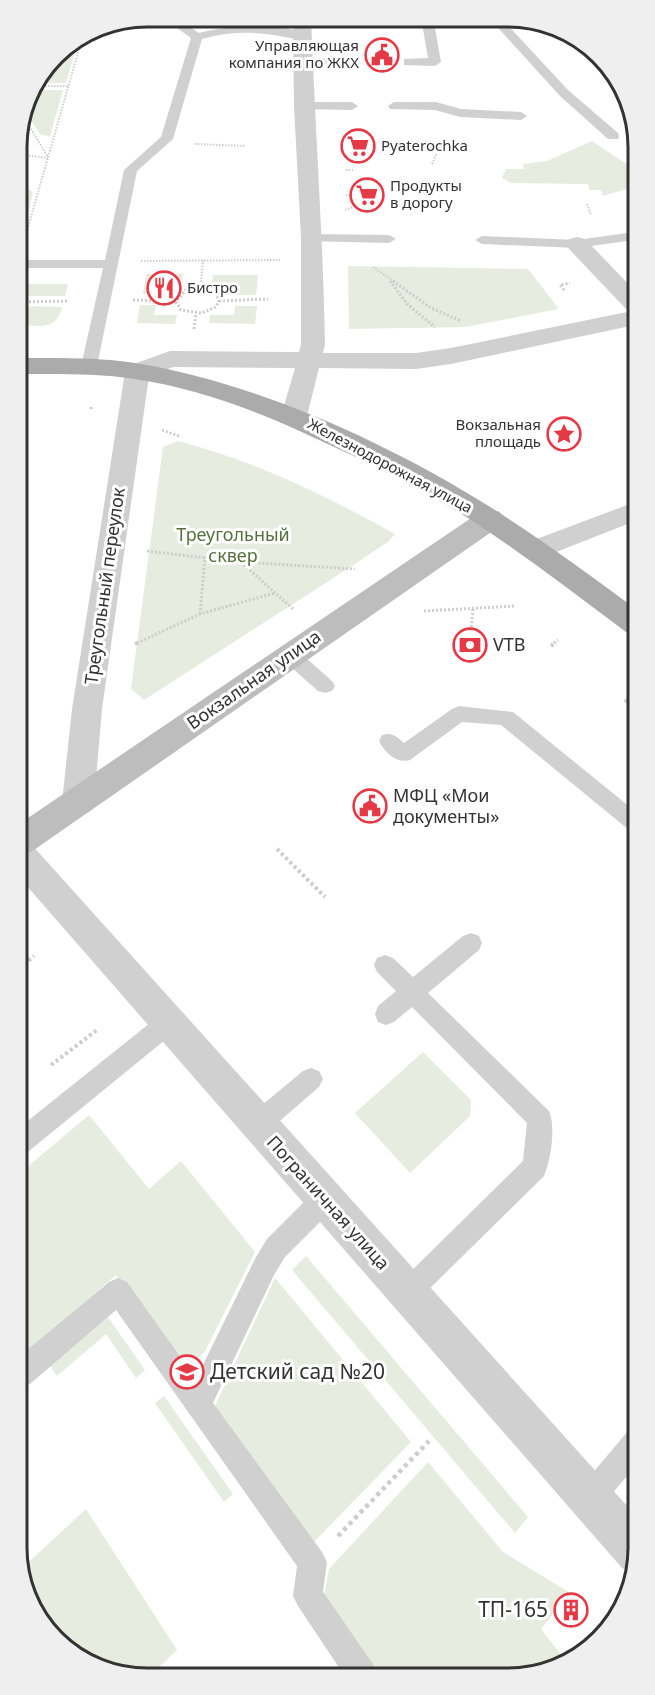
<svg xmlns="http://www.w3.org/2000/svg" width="655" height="1695" font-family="'Noto Sans',sans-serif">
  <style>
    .green { fill: #e6ecdf }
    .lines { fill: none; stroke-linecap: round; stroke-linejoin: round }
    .path-far3 { stroke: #cdcdcd; stroke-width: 2; stroke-dasharray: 1.5 1.5; stroke-linecap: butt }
    .path-far2 { stroke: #cdcdcd; stroke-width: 3; stroke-dasharray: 2 2; stroke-linecap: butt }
    .path-far1 { stroke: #cdcdcd; stroke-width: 4; stroke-dasharray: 3 3; stroke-linecap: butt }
    .path { stroke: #cdcdcd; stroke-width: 4.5; stroke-dasharray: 4 4; stroke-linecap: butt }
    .lane { fill: #d0d0d0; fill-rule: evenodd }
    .street { fill: #d0d0d0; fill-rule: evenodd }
    .secondary { fill: #bdbdbd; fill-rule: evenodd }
    .primary { fill: #ababab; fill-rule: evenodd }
    .labels { text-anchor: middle; stroke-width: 6; stroke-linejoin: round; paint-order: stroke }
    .far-poi-label { font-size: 15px; fill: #333; stroke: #fff; text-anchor: start }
    .far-street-label { font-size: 15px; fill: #333; stroke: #fff }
    .park-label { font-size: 18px; fill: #56703f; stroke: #fff }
    .street-label { font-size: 18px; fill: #333; stroke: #fff }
    .poi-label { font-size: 18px; fill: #333; stroke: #fff; text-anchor: start }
    .near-poi-label { font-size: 21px; fill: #333; stroke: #fff; text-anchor: start }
    .rim { fill: none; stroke: #333; stroke-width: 3 }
  </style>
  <rect width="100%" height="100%" fill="#fff"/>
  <path class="green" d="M79,38L66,83H35L61,49Z
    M30,90H63L50,136L41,135L24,111Z
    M592,141L634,169V187L603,196L601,190H589L588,184L511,183L502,178L506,169H524L523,164L547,161Z
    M17,184L33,192L25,226L17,231Z
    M348,266L528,269L559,309L465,327L349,329Z
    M146,274H183L181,284L156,283L150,288L152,294H143Z
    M213,275H258L256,295H234L235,285L212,284Z
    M17,278L27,284H68L65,296H17Z
    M140,305H156L154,315H177L175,324L137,323Z
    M17,306L62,307C56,332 39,325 17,325Z
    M235,306H257L255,324L209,323L210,315H234Z
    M178,441C255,461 325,495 395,534L389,541L355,564L144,700L131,689L163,447Z
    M423,1052L471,1100L470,1116L410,1173L355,1113Z
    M89,1115L149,1189L181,1161L255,1252L204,1353L185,1369L116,1275L20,1358V1173Z
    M306,1256L528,1517L515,1533L292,1270Z
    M275,1278L411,1442L312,1544L214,1408Z
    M108,1317L145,1370L136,1378L106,1334L57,1376L50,1366Z
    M164,1396L233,1494L224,1502L155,1403Z
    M428,1462L503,1552L570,1593L541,1629L563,1657L566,1658L541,1674L378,1675L324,1596L329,1569Z
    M86,1509L177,1650L150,1676H122L55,1640L21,1581V1569Z"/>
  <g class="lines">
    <path class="path-far3" d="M346,27H352
      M33,86H69
      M23,116L48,157
      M346,140H353
      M195,144L245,146
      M17,154L48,158
      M432,164L439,148L447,138
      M346,170H353
      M346,195H353
      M587,204L591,215
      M345,210L360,204L367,212
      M25,238L83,35
      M141,261L280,260
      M373,267L395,282
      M201,282L203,260"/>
    <path class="path-far2" d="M390,281L408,305L435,327
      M393,281L431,308L461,321
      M201,286V281
      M201,286L215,292L219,301L216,307L201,313L181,310L176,302L187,288Z
      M564,290L560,285L570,283
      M133,300L176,302
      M219,301L268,299
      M17,302L68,301
      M194,329L196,313
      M91,409L92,405
      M162,430L179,436
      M147,551L240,562L355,569
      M241,562L293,609
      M424,611L515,606
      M200,614L205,557
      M471,631L473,609
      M137,643L200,614L275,593
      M554,643L558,640"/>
    <path class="path-far1" d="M135,644L140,642
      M551,646L556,642
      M625,702L633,696
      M277,849L325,897
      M19,968L34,956
      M51,1065L97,1030"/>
    <path class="path" d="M338,1536L429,1441"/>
    <path class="lane" d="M162,17H175L199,33C223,26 289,20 309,37L303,41C269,32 236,29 202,39L173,139L137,171L97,366L89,371L81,366L103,268H17V260H105L124,170L161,137L191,38Z
      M490,19H502L568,90L618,133L619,136L618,139H608L560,96Z
      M428,20L434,23L441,62L435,66L404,65V59L428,58L422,23Z
      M303,58H352L358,62L352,66L299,65L297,62Z
      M304,102H352L358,106L352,110L300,109L298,106L300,103Z
      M394,102H436L461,109L521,112L527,116L521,120L460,117L435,110L390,109L388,106Z
      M634,232V240L577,248L482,244L475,240L482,236L577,240Z
      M312,234L389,235L396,239L389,243L307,241L305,238L307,235Z
      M290,648L297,650L332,681L335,686L332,691L325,693L318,691L283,660L281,655L283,650Z
      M459,706L513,712L636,812V833L629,830L501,725L462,722L410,760C397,764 385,753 379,741L382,735C392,732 396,736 404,743L452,709Z
      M471,933L479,936L482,943L479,950L428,993L549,1111C556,1127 551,1159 544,1176L417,1301L408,1305L399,1301L395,1292L399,1283L523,1161L527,1123L412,1007L394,1022L386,1025L378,1022L375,1014L378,1006L396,991L377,972L374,965L377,958L385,955L393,958L413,977L463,936Z
      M168,1012L176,1015L179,1023L176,1031L29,1151L20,1154V1127L160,1015Z
      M311,1068L319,1071L323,1079L319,1087L267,1132L258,1136L249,1132L246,1124L249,1116L303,1071Z
      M325,1187L334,1190L337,1199L334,1208L285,1257L274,1275L213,1403L322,1552L327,1562L323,1592L373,1664L377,1675H344L298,1606L293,1596L297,1566L116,1310L30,1384L20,1387V1356L109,1282L118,1278L127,1282L196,1379L256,1257L267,1239L316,1190Z
      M638,1427V1463L600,1508L590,1512L580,1508L576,1498L580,1488L628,1431Z"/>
    <path class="street" d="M293,17L311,18C315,127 323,235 325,344L323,353H416L451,348L632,311L627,310L569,249L566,244L569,239L577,237L585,239L635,291V325L451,364L416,369L319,368L307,416L303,422L294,424L285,422L281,416L295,368L173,367L149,376L102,709L94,802L89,812L78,815L67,812L62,802L72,709L125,372L128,366L170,351L299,352L301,344V238L294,106Z
      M635,502V521L536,560L526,557L522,550L526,543Z
      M19,840L31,844L638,1518V1556L632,1572L622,1568L19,877Z"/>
    <path class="secondary" d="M490,509L500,512L504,519L500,526L31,852L19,856V824L480,512Z"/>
    <path class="primary" d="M17,358C57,358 96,357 135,363C254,382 384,441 487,505C538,537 587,573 636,609V635L626,632C574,593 522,553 468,518C420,488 370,463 319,440C260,412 200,389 135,379C96,373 57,374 17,374Z"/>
  </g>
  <defs>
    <symbol id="civic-ring" viewBox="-11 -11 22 22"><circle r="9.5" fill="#fff" stroke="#e63946" stroke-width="1.5"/><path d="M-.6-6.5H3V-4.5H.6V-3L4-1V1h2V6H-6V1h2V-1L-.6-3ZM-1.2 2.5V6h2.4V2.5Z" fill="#e63946"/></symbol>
    <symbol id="supermarket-ring" viewBox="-11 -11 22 22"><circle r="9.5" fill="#fff" stroke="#e63946" stroke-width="1.5"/><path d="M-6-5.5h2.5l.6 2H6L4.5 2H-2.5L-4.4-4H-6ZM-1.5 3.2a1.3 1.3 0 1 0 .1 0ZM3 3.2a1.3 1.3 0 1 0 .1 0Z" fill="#e63946"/></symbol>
    <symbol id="restaurant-ring" viewBox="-11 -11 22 22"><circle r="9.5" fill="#fff" stroke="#e63946" stroke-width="1.5"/><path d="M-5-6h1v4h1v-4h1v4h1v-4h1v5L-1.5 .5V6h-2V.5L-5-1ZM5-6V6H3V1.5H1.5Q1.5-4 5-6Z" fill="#e63946"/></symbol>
    <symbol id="sight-ring" viewBox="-11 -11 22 22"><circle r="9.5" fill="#fff" stroke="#e63946" stroke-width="1.5"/><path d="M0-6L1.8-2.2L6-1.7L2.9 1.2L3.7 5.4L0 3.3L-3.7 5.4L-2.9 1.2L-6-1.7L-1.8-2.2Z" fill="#e63946"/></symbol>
    <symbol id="bank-ring" viewBox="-11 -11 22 22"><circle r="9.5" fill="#fff" stroke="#e63946" stroke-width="1.5"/><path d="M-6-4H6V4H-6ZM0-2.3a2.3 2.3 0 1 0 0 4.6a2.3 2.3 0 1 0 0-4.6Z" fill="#e63946"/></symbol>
    <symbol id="school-ring" viewBox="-11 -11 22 22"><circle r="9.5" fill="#fff" stroke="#e63946" stroke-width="1.5"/><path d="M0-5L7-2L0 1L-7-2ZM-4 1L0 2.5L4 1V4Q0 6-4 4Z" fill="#e63946"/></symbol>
    <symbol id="building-ring" viewBox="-11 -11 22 22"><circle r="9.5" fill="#fff" stroke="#e63946" stroke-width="1.5"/><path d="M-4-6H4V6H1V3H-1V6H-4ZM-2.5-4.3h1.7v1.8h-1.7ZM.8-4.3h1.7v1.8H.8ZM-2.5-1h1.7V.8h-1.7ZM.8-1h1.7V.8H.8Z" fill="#e63946"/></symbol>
  </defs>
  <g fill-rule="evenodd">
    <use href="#civic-ring" x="363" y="36" width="38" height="38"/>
    <use href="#supermarket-ring" x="339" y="127" width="38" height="38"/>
    <use href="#supermarket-ring" x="348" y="176" width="38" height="38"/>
    <use href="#restaurant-ring" x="145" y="269" width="38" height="38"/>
    <use href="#sight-ring" x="545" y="415" width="38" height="38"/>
    <use href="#bank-ring" x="451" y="626" width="38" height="38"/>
    <use href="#civic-ring" x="351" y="787" width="38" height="38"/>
    <use href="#school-ring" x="168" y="1353" width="38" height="38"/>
    <use href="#building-ring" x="552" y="1591" width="38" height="38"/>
  </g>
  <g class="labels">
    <g class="far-poi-label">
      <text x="359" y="51" text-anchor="end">Управляющая<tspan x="359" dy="17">компания по ЖКХ</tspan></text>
      <text x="381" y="151">Pyaterochka</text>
      <text x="390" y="191">Продукты<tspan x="390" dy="17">в дорогу</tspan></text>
      <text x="187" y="293">Бистро</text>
      <text x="541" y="430" text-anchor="end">Вокзальная<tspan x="541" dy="17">площадь</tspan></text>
    </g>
    <g class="far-street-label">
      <text transform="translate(390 466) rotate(28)" y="5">Железнодорожная улица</text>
    </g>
    <g class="park-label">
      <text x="233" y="541">Треугольный<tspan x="233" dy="21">сквер</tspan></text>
    </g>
    <g class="street-label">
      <text transform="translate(105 586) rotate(-82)" y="6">Треугольный переулок</text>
      <text transform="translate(254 680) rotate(-35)" y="6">Вокзальная улица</text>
      <text transform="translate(328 1203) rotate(48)" y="6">Пограничная улица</text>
    </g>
    <g class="poi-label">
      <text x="493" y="651">VTB</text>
      <text x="393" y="802">МФЦ «Мои<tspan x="393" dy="21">документы»</tspan></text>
    </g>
    <g class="near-poi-label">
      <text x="210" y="1379">Детский сад №20</text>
      <text x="548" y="1617" text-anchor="end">ТП-165</text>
    </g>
  </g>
  <path d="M0 0H655V1695H0ZM147 27H508A120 120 0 0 1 628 147V1548A120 120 0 0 1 508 1668H147A120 120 0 0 1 27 1548V147A120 120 0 0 1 147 27Z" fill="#efefef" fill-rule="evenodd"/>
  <path class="rim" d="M147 27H508A120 120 0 0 1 628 147V1548A120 120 0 0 1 508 1668H147A120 120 0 0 1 27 1548V147A120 120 0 0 1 147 27Z"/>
</svg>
